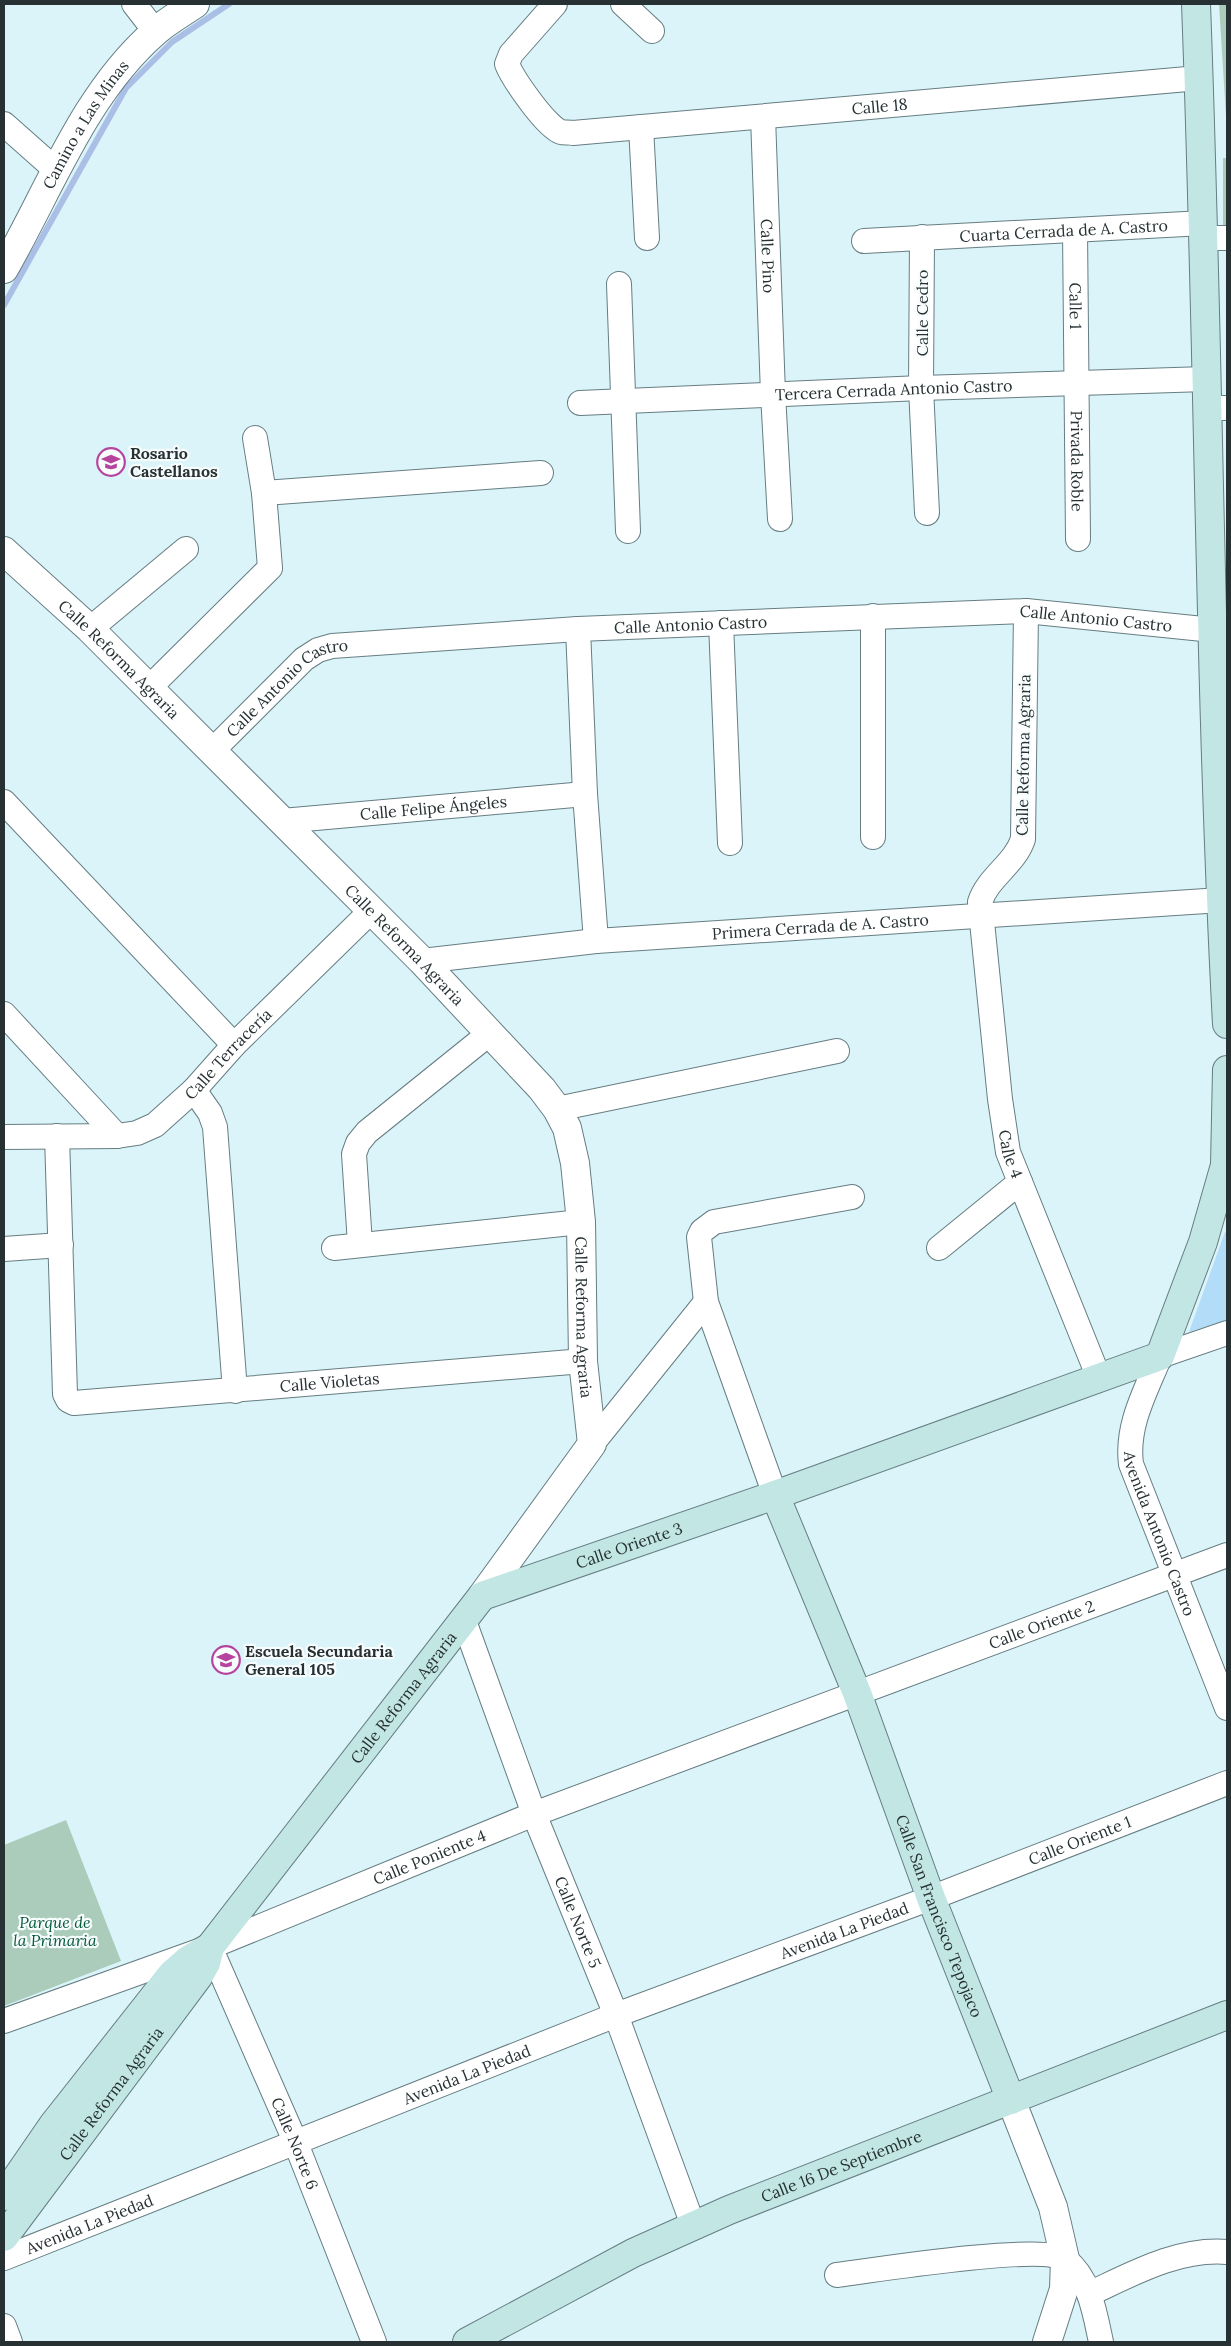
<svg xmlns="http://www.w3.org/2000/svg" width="1231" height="2346" font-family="Lora,serif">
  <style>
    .green { fill: #abccba }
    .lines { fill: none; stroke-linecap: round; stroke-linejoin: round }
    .stream { stroke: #aabfe5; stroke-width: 6 }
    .building { fill: #b2dcf7 }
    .minor-casing { stroke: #667d82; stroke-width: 26 }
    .tertiary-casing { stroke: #667d82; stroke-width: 30 }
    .secondary-casing { stroke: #667d82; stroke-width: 30 }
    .minor { stroke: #fff; stroke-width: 24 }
    .tertiary { stroke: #fff; stroke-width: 28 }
    .secondary { stroke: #c1e6e3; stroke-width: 28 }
    .labels { text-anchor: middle; stroke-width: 4.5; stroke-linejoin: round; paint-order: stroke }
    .street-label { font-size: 16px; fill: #273133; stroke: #f7fcfd }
    .poi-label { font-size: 16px; font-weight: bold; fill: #273133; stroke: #f7fcfd; text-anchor: start }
    .park-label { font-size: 16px; font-style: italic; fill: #075a3c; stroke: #f7fcfd }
  </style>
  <rect width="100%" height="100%" fill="#daf4f9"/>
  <path class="green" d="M1219,4H1227V132Z
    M1223,158H1227V225H1223Z
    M66,1820L121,1961L4,2006V1845Z"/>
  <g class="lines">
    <path class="stream" d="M4,305L126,88L172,42L229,4"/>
  </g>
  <path class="building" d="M1225,1232L1227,1233V1320L1189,1332Z"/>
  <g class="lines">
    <defs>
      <g id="minor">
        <path d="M134,4L155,31"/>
        <path id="s1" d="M555,4L511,54L507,64C513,79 546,127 561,132C564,133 569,132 573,133L1199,78"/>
        <path d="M623,4L652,31"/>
        <path id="s2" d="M763,117L773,394L780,519"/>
        <path d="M4,124L57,171"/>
        <path d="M641,127L647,238"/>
        <path id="s3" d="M1075,230L1078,539"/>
        <path d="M922,237L921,388L927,513"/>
        <path d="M1204,238H1227"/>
        <path id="s4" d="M864,241L1204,223"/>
        <path d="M619,284L628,531"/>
        <path id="s5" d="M580,403L921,388L1206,379"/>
        <path d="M1206,408H1227"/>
        <path d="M264,493L541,473"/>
        <path id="s6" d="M1026,611L1023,839C1015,864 988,877 980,902L1000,1099L1008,1152L1099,1378"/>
        <path d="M873,616V837"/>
        <path d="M721,623L730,843"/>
        <path d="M90,629L186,549"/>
        <path d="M578,629L585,794L596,941"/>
        <path d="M148,689L270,568L264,493L255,438"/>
        <path id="s7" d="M211,752L304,659L318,650L332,646L578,629L1026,611L1213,630"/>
        <path d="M4,802L234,1045"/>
        <path id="s8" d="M282,821L585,794"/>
        <path id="s9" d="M422,961L596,941L1221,900"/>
        <path d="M4,1014L117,1136"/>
        <path d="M194,1090L210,1113L215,1127L235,1391"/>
        <path d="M557,1109L837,1051"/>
        <path id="s10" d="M57,1136L65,1394L68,1400L74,1403L583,1361"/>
        <path id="s11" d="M4,1137L117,1136L137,1133L155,1125L194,1090L234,1045L370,912"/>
        <path d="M360,1244L354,1154L358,1143L367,1132L490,1033"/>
        <path d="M334,1248L581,1222"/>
        <path d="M939,1248L1020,1182"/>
        <path d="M4,1249L61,1245"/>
        <path id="s12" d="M1227,1333L1160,1356C1146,1391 1126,1425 1131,1464L1227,1708"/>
        <path d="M592,1444L706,1302"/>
        <path d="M775,1495L706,1302L699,1237L702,1231L714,1222L852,1197"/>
        <path id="s13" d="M464,1621L534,1814L616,2015L693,2225"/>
        <path id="s14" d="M210,1947L295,2141L374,2342"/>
        <path id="s15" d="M4,2021L210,1947L534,1814L1227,1555"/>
        <path id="s16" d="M4,2258L616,2015L931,1898L1227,1783"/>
        <path d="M837,2275C874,2270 1044,2243 1066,2260C1090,2279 1095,2314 1101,2342"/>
        <path d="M1089,2294C1132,2274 1178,2248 1227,2252"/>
        <path d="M4,2326L10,2342"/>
      </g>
      <g id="tertiary">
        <path id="s17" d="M4,269C50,189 84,94 155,32C167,21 182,13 195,4"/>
        <path id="s18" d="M4,551L90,629L422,961L542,1089L557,1109L567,1128L575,1163L581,1222L583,1361L592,1444L482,1596"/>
        <path d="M1011,2100L1053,2207L1065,2259L1064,2289L1047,2342"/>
      </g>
      <g id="secondary">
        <path d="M1196,4C1209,344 1209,684 1227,1024"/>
        <path id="s19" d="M775,1495L857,1693L931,1898L1011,2100"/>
        <path id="s20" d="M4,2196L53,2125L172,1974L188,1960L210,1947L482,1596L775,1495L1160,1356L1203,1242L1225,1165L1227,1070"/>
        <path id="s21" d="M4,2237L198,1977L206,1963L210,1947"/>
        <path id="s22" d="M467,2342L633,2253L729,2210L1227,2015"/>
      </g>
    </defs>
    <use href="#minor" class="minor-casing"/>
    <use href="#tertiary" class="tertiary-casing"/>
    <use href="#secondary" class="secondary-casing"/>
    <use href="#minor" class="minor"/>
    <use href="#tertiary" class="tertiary"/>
    <use href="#secondary" class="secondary"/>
  </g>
  <defs>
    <symbol id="school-ring" viewBox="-11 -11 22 22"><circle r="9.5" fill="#f7fcfd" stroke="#b6449e" stroke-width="1.5"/><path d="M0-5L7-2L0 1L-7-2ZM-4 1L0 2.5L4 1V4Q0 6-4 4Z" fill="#b6449e"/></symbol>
  </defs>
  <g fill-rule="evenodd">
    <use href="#school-ring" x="95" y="446" width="32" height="32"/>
    <use href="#school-ring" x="210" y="1644" width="32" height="32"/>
  </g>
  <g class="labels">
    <g class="street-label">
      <text dy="6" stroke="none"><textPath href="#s1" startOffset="485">Calle 18</textPath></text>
      <text dy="6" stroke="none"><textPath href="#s17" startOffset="166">Camino a Las Minas</textPath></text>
      <text dy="6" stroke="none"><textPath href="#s4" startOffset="200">Cuarta Cerrada de A. Castro</textPath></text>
      <text dy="6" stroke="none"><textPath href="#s2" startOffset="139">Calle Pino</textPath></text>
      <text dy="6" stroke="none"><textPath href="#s3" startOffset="76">Calle 1</textPath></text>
      <text transform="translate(922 313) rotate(-90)" y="6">Calle Cedro</text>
      <text dy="6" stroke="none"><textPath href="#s5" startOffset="314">Tercera Cerrada Antonio Castro</textPath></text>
      <text dy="6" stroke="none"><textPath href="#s3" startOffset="231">Privada Roble</textPath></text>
      <text dy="6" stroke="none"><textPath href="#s7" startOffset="928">Calle Antonio Castro</textPath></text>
      <text dy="6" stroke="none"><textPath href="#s7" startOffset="522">Calle Antonio Castro</textPath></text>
      <text dy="6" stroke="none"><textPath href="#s18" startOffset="158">Calle Reforma Agraria</textPath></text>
      <text dy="6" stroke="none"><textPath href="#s7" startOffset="102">Calle Antonio Castro</textPath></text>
      <text transform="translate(1023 755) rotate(-89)" y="6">Calle Reforma Agraria</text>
      <text dy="6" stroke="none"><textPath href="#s8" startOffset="152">Calle Felipe Ángeles</textPath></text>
      <text dy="6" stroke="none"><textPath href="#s9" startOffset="400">Primera Cerrada de A. Castro</textPath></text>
      <text dy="6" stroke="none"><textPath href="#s18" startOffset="562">Calle Reforma Agraria</textPath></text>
      <text dy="6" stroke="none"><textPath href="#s11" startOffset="255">Calle Terracería</textPath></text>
      <text dy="6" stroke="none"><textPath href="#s6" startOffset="559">Calle 4</textPath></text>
      <text dy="6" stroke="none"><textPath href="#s18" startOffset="998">Calle Reforma Agraria</textPath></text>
      <text dy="6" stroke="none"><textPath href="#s10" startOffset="528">Calle Violetas</textPath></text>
      <text dy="6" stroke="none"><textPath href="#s12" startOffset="259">Avenida Antonio Castro</textPath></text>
      <text dy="6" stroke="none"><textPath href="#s20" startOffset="925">Calle Oriente 3</textPath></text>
      <text dy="6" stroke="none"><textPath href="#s15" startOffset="1111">Calle Oriente 2</textPath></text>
      <text dy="6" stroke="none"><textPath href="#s20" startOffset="641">Calle Reforma Agraria</textPath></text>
      <text dy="6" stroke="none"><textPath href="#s16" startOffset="1154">Calle Oriente 1</textPath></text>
      <text dy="6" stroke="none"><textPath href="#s15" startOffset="456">Calle Poniente 4</textPath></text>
      <text dy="6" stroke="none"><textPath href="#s19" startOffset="452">Calle San Francisco Tepojaco</textPath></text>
      <text dy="6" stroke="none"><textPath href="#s13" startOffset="322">Calle Norte 5</textPath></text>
      <text dy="6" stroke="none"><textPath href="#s16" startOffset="902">Avenida La Piedad</textPath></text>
      <text dy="6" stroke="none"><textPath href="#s16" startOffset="498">Avenida La Piedad</textPath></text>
      <text dy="6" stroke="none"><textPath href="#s21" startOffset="179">Calle Reforma Agraria</textPath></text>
      <text dy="6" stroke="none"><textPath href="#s14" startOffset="214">Calle Norte 6</textPath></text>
      <text dy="6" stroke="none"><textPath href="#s22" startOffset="414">Calle 16 De Septiembre</textPath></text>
      <text dy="6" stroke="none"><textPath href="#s16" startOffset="92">Avenida La Piedad</textPath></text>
    </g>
    <g class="poi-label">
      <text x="130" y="459">Rosario<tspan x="130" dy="18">Castellanos</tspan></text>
      <text x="245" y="1657">Escuela Secundaria<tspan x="245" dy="18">General 105</tspan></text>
    </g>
    <g class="park-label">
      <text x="55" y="1928">Parque de<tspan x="55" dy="18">la Primaria</tspan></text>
    </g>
  </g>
  <rect width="1231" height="2346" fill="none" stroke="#273133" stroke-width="10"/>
</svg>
